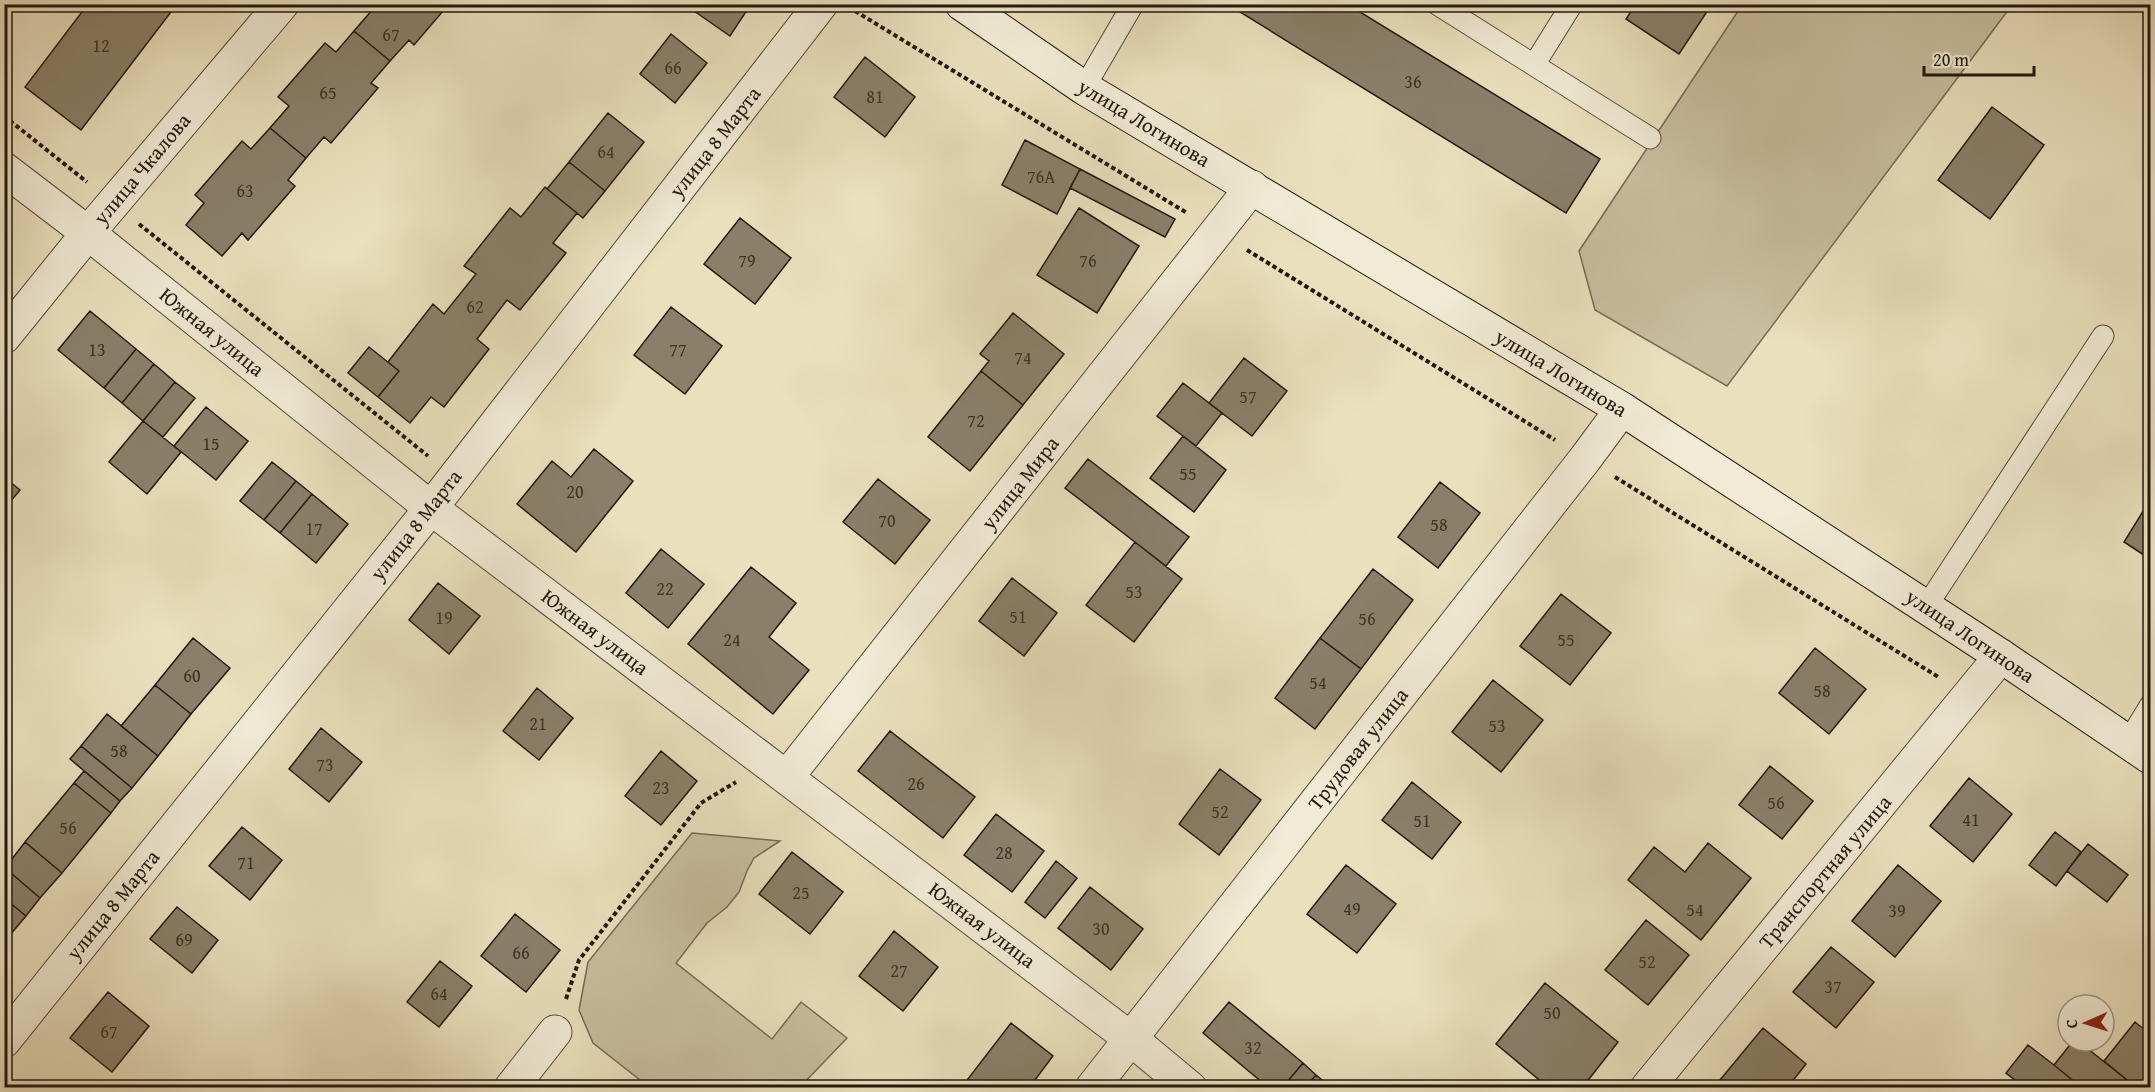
<svg xmlns="http://www.w3.org/2000/svg" width="2155" height="1092" font-family="'Gentium Book Plus',serif">
  <style>
    .green { fill: #c8bea0; stroke: #756c58; stroke-width: 1.5 }
    .building { fill: #8a806a; stroke: #221910; stroke-width: 1.5 }
    .lines { fill: none; stroke-linecap: round; stroke-linejoin: round }
    .lane-casing { stroke: #544b3c; stroke-width: 23 }
    .street-casing { stroke: #544b3c; stroke-width: 35 }
    .secondary-casing { stroke: #221910; stroke-width: 35 }
    .path { stroke: #221910; stroke-width: 4; stroke-dasharray: 4.5 3; stroke-linecap: butt }
    .lane { stroke: #f1ebd5; stroke-width: 21 }
    .street { stroke: #f1ebd5; stroke-width: 33 }
    .secondary { stroke: #f1ebd5; stroke-width: 33 }
    .labels { text-anchor: middle; stroke-width: 5; stroke-linejoin: round; paint-order: stroke }
    .number-label { font-size: 18px; fill: #3c3326 }
    .street-label { font-size: 21px; fill: #221910; stroke: #f1ebd5 }
  </style>
  <rect width="100%" height="100%" fill="#eae0be"/>
  <filter id="stains"><feTurbulence type="fractalNoise" baseFrequency=".00333" numOctaves="4"/><feColorMatrix values="0 0 0 0 .2 0 0 0 0 .09 0 0 0 0 .02 0 0 0 .5 -.17"/></filter>
  <radialGradient id="worn" r=".72"><stop offset=".6" stop-color="#630" stop-opacity="0"/><stop offset="1" stop-color="#630" stop-opacity=".3"/></radialGradient>
  <path class="green" d="M1742,5H2012L1727,386L1595,310L1579,251Z
    M692,833L780,841L754,858L747,871L739,892L727,907L707,923L676,963L772,1039L801,1002L847,1038L800,1087H649L593,1043L579,1010L588,962Z"/>
  <path class="building" d="M88,4H177L81,130L25,87Z
    M367,4H449L414,45L409,40L390,61L354,31L373,9Z
    M684,4H751L730,36Z
    M1227,4H1347L1600,159L1566,213Z
    M1636,4H1712L1679,54L1626,19Z
    M354,31L390,61L371,83L378,88L331,143L324,137L306,158L270,128L289,106L278,97L325,43L336,52Z
    M671,34L707,63L675,103L640,74Z
    M865,57L915,97L885,137L834,97Z
    M1992,107L2044,145L1990,219L1938,180Z
    M608,113L644,142L605,191L569,162Z
    M270,128L306,158L288,180L295,186L248,240L242,233L222,256L186,225L204,203L195,195L242,141L251,149Z
    M1025,140L1080,169L1057,214L1002,185Z
    M569,162L605,191L583,218L547,189Z
    M1080,169L1175,219L1165,237L1070,188Z
    M545,187L577,213L553,243L566,253L520,310L507,300L477,339L489,349L444,407L431,397L410,423L378,397L399,371L388,362L433,304L444,314L476,274L464,266L510,208L521,217Z
    M1079,208L1139,246L1097,313L1037,275Z
    M740,218L791,258L755,304L704,264Z
    M671,307L722,346L685,394L634,355Z
    M90,311L136,349L104,388L58,350Z
    M1013,313L1064,354L1023,405L981,371L989,361L980,354Z
    M369,347L399,371L378,397L348,373Z
    M136,349L154,364L122,403L104,388Z
    M1244,358L1287,391L1252,436L1209,403Z
    M154,364L175,382L143,421L122,403Z
    M981,371L1023,405L970,471L928,437Z
    M175,382L195,398L163,437L143,421Z
    M1183,383L1222,413L1196,446L1157,416Z
    M206,407L248,441L216,480L174,446Z
    M143,421L181,452L147,494L109,462Z
    M1183,436L1226,470L1194,512L1150,478Z
    M594,449L633,481L576,552L517,504L552,461L571,477Z
    M1088,459L1189,537L1166,566L1065,488Z
    M272,462L296,481L264,520L240,501Z
    M4,477L20,490L4,509Z
    M878,479L930,520L895,564L843,522Z
    M296,481L312,494L280,533L264,520Z
    M1440,482L1480,513L1438,568L1398,537Z
    M312,494L348,524L316,563L280,533Z
    M2150,500V559L2124,542Z
    M1135,542L1182,579L1134,642L1086,605Z
    M661,549L704,584L668,628L626,593Z
    M751,567L796,603L769,637L809,670L773,714L688,644Z
    M1373,569L1413,600L1361,669L1320,638Z
    M1012,578L1057,613L1024,656L979,621Z
    M438,583L480,616L449,654L409,620Z
    M1561,594L1611,633L1570,685L1520,646Z
    M193,638L230,668L191,714L155,685Z
    M1320,638L1361,669L1315,729L1275,698Z
    M1815,648L1866,689L1829,734L1779,693Z
    M1493,680L1543,720L1501,772L1452,732Z
    M155,685L191,714L158,756L121,726Z
    M537,688L573,718L539,760L503,731Z
    M107,714L158,756L132,788L81,746Z
    M321,728L362,762L329,802L289,769Z
    M890,731L975,797L943,838L858,771Z
    M81,746L132,788L120,801L70,759Z
    M661,751L697,781L661,825L625,796Z
    M1770,766L1813,801L1782,839L1739,805Z
    M1220,769L1261,800L1219,855L1179,824Z
    M84,771L120,801L111,813L74,783Z
    M1969,778L2012,814L1973,862L1930,826Z
    M1412,782L1461,822L1432,859L1382,820Z
    M74,783L111,813L62,873L25,842Z
    M996,814L1044,851L1012,892L964,855Z
    M242,827L282,860L250,900L209,866Z
    M2055,832L2081,852L2056,886L2029,865Z
    M25,842L62,873L40,898L5,868Z
    M1708,843L1751,878L1701,940L1628,880L1654,847L1685,872Z
    M2088,844L2128,875L2107,902L2067,871Z
    M792,852L843,892L810,934L759,894Z
    M1056,861L1077,878L1045,918L1025,902Z
    M1346,865L1396,904L1357,953L1307,914Z
    M1898,865L1941,901L1895,957L1852,921Z
    M5,868L40,898L26,916L4,898Z
    M1090,887L1143,929L1111,970L1058,928Z
    M4,898L26,916L4,942Z
    M177,907L218,940L192,973L150,939Z
    M515,914L560,950L526,992L481,956Z
    M1646,920L1689,955L1648,1005L1605,970Z
    M894,931L938,967L903,1011L859,976Z
    M1831,947L1874,982L1836,1028L1793,992Z
    M440,961L472,986L439,1027L407,1002Z
    M1545,983L1618,1042L1582,1088H1549L1496,1044Z
    M108,992L149,1026L112,1072L70,1038Z
    M1229,1002L1303,1063L1282,1088H1269L1203,1033Z
    M2135,1022L2150,1034V1088H2137L2104,1061Z
    M1011,1023L1053,1056L1029,1088H969L964,1084Z
    M1763,1028L1806,1064L1787,1088H1717L1715,1086Z
    M2073,1041H2078L2137,1088H2082L2054,1065Z
    M2028,1045L2054,1065L2082,1088H2025L2006,1073Z
    M1303,1063L1316,1075L1305,1088H1282Z
    M1316,1075L1332,1088H1305Z"/>
  <g class="lines">
    <defs>
      <path id="lane" d="M1437,4L1650,138
        M1534,65L1572,4
        M1084,88L1133,4
        M1926,607L2103,336
        M2128,742L2150,706"/>
      <path id="street" d="M4,169L88,233L431,508L1131,1039L1190,1088
        M4,337L88,233L282,4
        M787,777L1252,187
        M4,1041L431,508L821,4
        M511,1088L555,1032
        M1092,1088L1585,459L1622,409
        M1647,1088L2001,656"/>
      <path id="secondary" d="M962,4L1084,88L1622,409L2001,656L2150,757"/>
    </defs>
    <use href="#lane" class="lane-casing"/>
    <use href="#street" class="street-casing"/>
    <use href="#secondary" class="secondary-casing"/>
    <path class="path" d="M855,11L1187,213
      M4,116L87,182
      M139,224L428,456
      M1247,250L1555,440
      M1615,477L1940,678
      M566,999L579,960L701,803L736,782"/>
    <use href="#lane" class="lane"/>
    <use href="#street" class="street"/>
    <use href="#secondary" class="secondary"/>
  </g>
  <g class="labels">
    <g class="number-label">
      <text x="391" y="41">67</text>
      <text x="101" y="52">12</text>
      <text x="673" y="74">66</text>
      <text x="1413" y="88">36</text>
      <text x="328" y="99">65</text>
      <text x="875" y="103">81</text>
      <text x="606" y="158">64</text>
      <text x="1041" y="183">76А</text>
      <text x="245" y="197">63</text>
      <text x="747" y="267">79</text>
      <text x="1088" y="267">76</text>
      <text x="475" y="313">62</text>
      <text x="97" y="356">13</text>
      <text x="678" y="356">77</text>
      <text x="1023" y="364">74</text>
      <text x="1248" y="403">57</text>
      <text x="976" y="427">72</text>
      <text x="211" y="450">15</text>
      <text x="1188" y="480">55</text>
      <text x="575" y="498">20</text>
      <text x="887" y="527">70</text>
      <text x="1439" y="531">58</text>
      <text x="314" y="535">17</text>
      <text x="665" y="595">22</text>
      <text x="1134" y="598">53</text>
      <text x="1018" y="623">51</text>
      <text x="444" y="624">19</text>
      <text x="1367" y="625">56</text>
      <text x="732" y="646">24</text>
      <text x="1566" y="646">55</text>
      <text x="192" y="682">60</text>
      <text x="1318" y="689">54</text>
      <text x="1822" y="697">58</text>
      <text x="538" y="730">21</text>
      <text x="1497" y="732">53</text>
      <text x="119" y="757">58</text>
      <text x="325" y="771">73</text>
      <text x="916" y="790">26</text>
      <text x="661" y="794">23</text>
      <text x="1776" y="809">56</text>
      <text x="1220" y="818">52</text>
      <text x="1971" y="826">41</text>
      <text x="1422" y="827">51</text>
      <text x="68" y="834">56</text>
      <text x="1004" y="859">28</text>
      <text x="246" y="869">71</text>
      <text x="801" y="899">25</text>
      <text x="1352" y="915">49</text>
      <text x="1695" y="916">54</text>
      <text x="1897" y="917">39</text>
      <text x="1101" y="935">30</text>
      <text x="184" y="946">69</text>
      <text x="521" y="959">66</text>
      <text x="1647" y="968">52</text>
      <text x="899" y="977">27</text>
      <text x="1833" y="993">37</text>
      <text x="439" y="1000">64</text>
      <text x="1552" y="1019">50</text>
      <text x="109" y="1038">67</text>
      <text x="1253" y="1054">32</text>
    </g>
    <g class="street-label">
      <text transform="translate(1144 123) rotate(31)" y="7">улица Логинова</text>
      <text transform="translate(715 142) rotate(-52)" y="7">улица 8 Марта</text>
      <text transform="translate(142 169) rotate(-50)" y="7">улица Чкалова</text>
      <text transform="translate(212 332) rotate(39)" y="7">Южная улица</text>
      <text transform="translate(1561 373) rotate(31)" y="7">улица Логинова</text>
      <text transform="translate(1020 483) rotate(-52)" y="7">улица Мира</text>
      <text transform="translate(416 525) rotate(-52)" y="7">улица 8 Марта</text>
      <text transform="translate(595 632) rotate(37)" y="7">Южная улица</text>
      <text transform="translate(1970 636) rotate(34)" y="7">улица Логинова</text>
      <text transform="translate(1358 749) rotate(-52)" y="7">Трудовая улица</text>
      <text transform="translate(1825 872) rotate(-50)" y="7">Транспортная улица</text>
      <text transform="translate(113 905) rotate(-51)" y="7">улица 8 Марта</text>
      <text transform="translate(982 925) rotate(37)" y="7">Южная улица</text>
    </g>
  </g>
  <rect width="2155" height="1092" fill="none" stroke="#eae0be" stroke-width="24"/>
  <rect x="6" y="6" width="2143" height="1080" fill="none" stroke="#221910" stroke-width="3"/>
  <rect x="12" y="12" width="2131" height="1068" fill="none" stroke="#221910" stroke-width="1.5"/>
  <g transform="translate(2086 1023) rotate(267)"><circle r="28" fill="#f1ebd5" stroke="#9e9786" stroke-width="1.5"/>
  <path d="M0-4.5L10 22L0 15L-10 22Z" fill="#8f2418"/>
  <text y="-9" font-size="16" font-weight="bold" text-anchor="middle" fill="#221910">С</text>
  </g>
  <path d="M1924 66v9h110v-9" fill="none" stroke="#221910" stroke-width="3"/>
  <text x="1933" y="66" font-size="18" fill="#221910" stroke="#f1ebd5" stroke-width="4.5" paint-order="stroke">20 m</text>
  <rect width="100%" height="100%" filter="url(#stains)"/>
  <rect width="100%" height="100%" fill="url(#worn)"/>
</svg>
